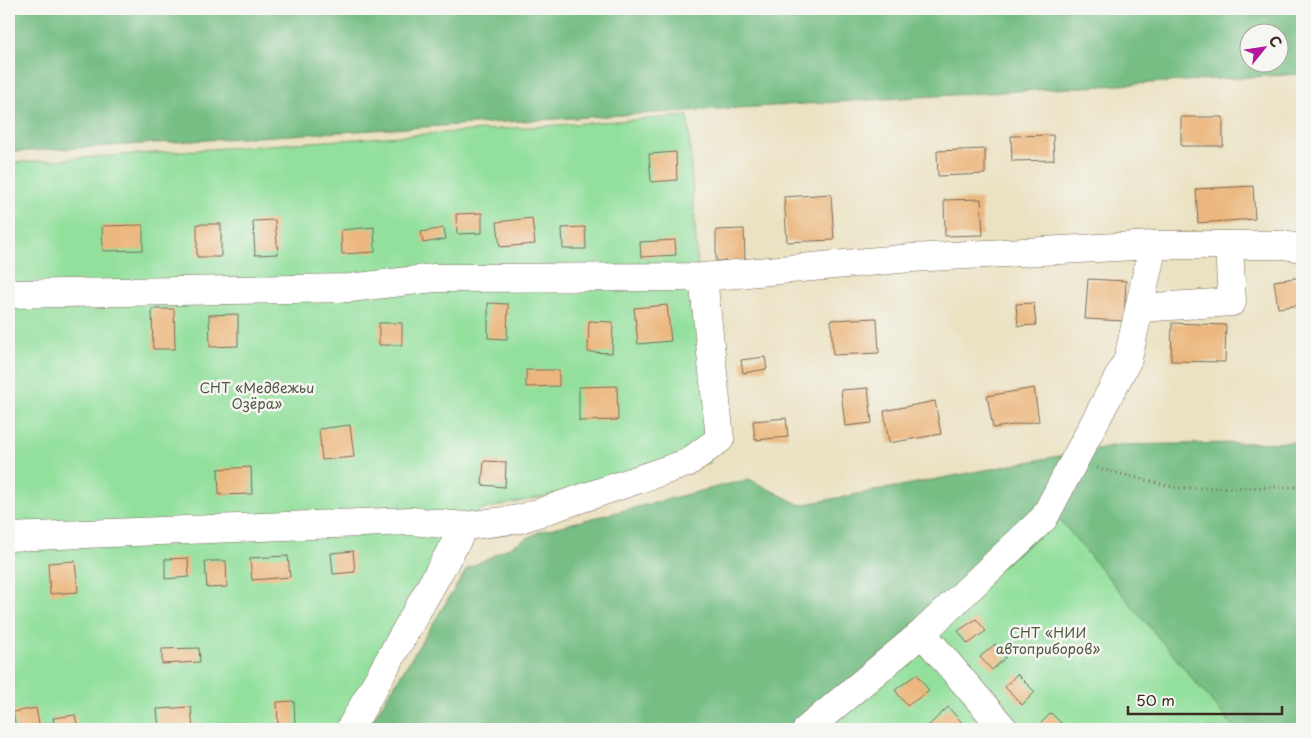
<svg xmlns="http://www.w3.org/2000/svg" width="1311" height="738" font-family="'Playpen Sans',sans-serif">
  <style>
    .green { fill: #93e09d; stroke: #67855e }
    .forest { fill: #76be84; stroke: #587451; fill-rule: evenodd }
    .building { fill: #ecb77e }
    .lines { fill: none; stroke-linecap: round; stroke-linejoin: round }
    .minor-casing { stroke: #796a57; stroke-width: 29 }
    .path { stroke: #796a57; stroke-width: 3; stroke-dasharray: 1 4; stroke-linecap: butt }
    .minor { stroke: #fff; stroke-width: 28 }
    .labels { text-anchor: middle; stroke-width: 5; stroke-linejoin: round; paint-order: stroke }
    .park-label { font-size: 14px; fill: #51583e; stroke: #f6f6f2 }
  </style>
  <rect width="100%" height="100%" fill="#f6f6f2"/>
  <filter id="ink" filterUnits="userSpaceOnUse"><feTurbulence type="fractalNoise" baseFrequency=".02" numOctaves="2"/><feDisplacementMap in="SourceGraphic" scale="10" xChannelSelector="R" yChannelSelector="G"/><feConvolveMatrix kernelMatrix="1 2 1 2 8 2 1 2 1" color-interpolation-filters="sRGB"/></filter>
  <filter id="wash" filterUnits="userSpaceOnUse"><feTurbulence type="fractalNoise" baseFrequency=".0096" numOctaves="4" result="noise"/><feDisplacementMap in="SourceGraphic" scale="20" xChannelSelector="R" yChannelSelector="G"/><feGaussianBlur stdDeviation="1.12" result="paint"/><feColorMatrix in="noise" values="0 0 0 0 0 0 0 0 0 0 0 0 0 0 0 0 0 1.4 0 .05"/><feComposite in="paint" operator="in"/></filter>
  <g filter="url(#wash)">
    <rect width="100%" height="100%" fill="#ebe2c2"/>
    <path class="green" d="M688,116L710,463L479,510L350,729H9V163Z
      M1060,520L1235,729H793Z"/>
    <path class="forest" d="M9,9H1302V75L1300,74L9,152ZM1248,32H1278V62H1248Z
      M1302,442V729H1235L1060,520L793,729H367L467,569L541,531L749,479L800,505L1117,445Z"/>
    <g id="blocks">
      <path class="building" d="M1181,117H1223V146H1181Z
        M1053,135L1054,160L1012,161L1011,136Z
        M985,149V174L938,176L937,151Z
        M676,152L677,180L651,182L649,154Z
        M1253,186L1255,219L1198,223L1196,189Z
        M831,194L834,240L787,242L784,197Z
        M981,199L983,235L945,236L944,200Z
        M482,213V233L457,234L456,214Z
        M532,218L535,244L500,247L497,222Z
        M275,220L278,254L255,255L253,221Z
        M197,224H221V257H197Z
        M143,225V250L103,251L102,226Z
        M374,227L375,252L342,254L341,230Z
        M585,227L586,249H563L562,228Z
        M444,228L446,239L423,243L421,232Z
        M744,229L745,260L716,261V230Z
        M675,240L676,255L641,257L640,242Z
        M1302,277V305L1278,308L1274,281Z
        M1088,279L1126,281L1124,321L1085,319Z
        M488,303L508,304L507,339L488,338Z
        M1034,303L1036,325L1018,326L1016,304Z
        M667,305L671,341L638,344L634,308Z
        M152,309H174L175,349H153Z
        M238,314V346L210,347L209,315Z
        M877,318L879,353L833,355L831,320Z
        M589,321L613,322L612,353L588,352Z
        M379,323H402V345H379Z
        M1172,323L1226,325L1225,362L1171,361Z
        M765,357L767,369L743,373L741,360Z
        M526,370H559V386L526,387Z
        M617,386L618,420L579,421V387Z
        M868,388L872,423L845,426L841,390Z
        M1034,388L1039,421L993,428L987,396Z
        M935,401L941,434L889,443L884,411Z
        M786,418L788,437L755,440L753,421Z
        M350,425L354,457L322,460L319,429Z
        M484,461L506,462L505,487L482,485Z
        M251,467L252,494L219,495L218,469Z
        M353,551L355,572L333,574L331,553Z
        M288,556L290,577L252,580L250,558Z
        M188,558L189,577L165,579V559Z
        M75,561L78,592L50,594L48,563Z
        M205,561H226L227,587L207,588Z
        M976,619L986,631L968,644L958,631Z
        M995,644L1006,657L992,670L980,657Z
        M199,648L200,662L162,664V649Z
        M917,674L929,691L907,706L895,690Z
        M1017,674L1035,692L1022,705L1005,687Z
        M294,701L295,724L278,725L277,702Z
        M191,707L193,729H159L157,709Z
        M948,707L965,726L962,729H929L927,727Z
        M36,708L40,729H16L13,712Z
        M1051,713L1065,727L1063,729H1041L1038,726Z
        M75,715L78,729H55L53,718Z"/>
    </g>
  </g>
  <g filter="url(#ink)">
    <use href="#blocks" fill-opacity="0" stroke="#796a57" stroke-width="1"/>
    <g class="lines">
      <defs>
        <path id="minor" d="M1153,245H1283L1302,248
          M9,294L350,288L434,278L703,277L911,258L1153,245L1128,359L1044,518L922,633L807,729
          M1139,308L1232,302L1229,245
          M9,537L411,521L465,526
          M922,633L1004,729
          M350,729L465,526L520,519L687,463L720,439L703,277"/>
      </defs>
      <use href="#minor" class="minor-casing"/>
      <path class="path" d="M1097,468L1177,488L1302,487"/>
      <use href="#minor" class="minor"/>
    </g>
  </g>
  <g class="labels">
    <g class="park-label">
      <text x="257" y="393">СНТ «Медвежьи<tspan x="257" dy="16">Озёра»</tspan></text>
      <text x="1048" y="638">СНТ «НИИ<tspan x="1048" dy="16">автоприборов»</tspan></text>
    </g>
  </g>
  <rect width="1311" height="738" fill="none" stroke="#f6f6f2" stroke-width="30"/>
  <g transform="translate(1264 48) rotate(60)"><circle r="24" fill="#f6f6f2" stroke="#aba49d"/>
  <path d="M0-4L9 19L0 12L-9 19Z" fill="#b5179e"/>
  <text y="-8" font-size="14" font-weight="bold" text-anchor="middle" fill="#3b2a1e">С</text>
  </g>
  <path d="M1128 706v8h154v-8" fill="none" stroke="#3b2a1e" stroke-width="2.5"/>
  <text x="1136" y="706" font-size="15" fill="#3b2a1e" stroke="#f6f6f2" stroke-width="4" paint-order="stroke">50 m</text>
</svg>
